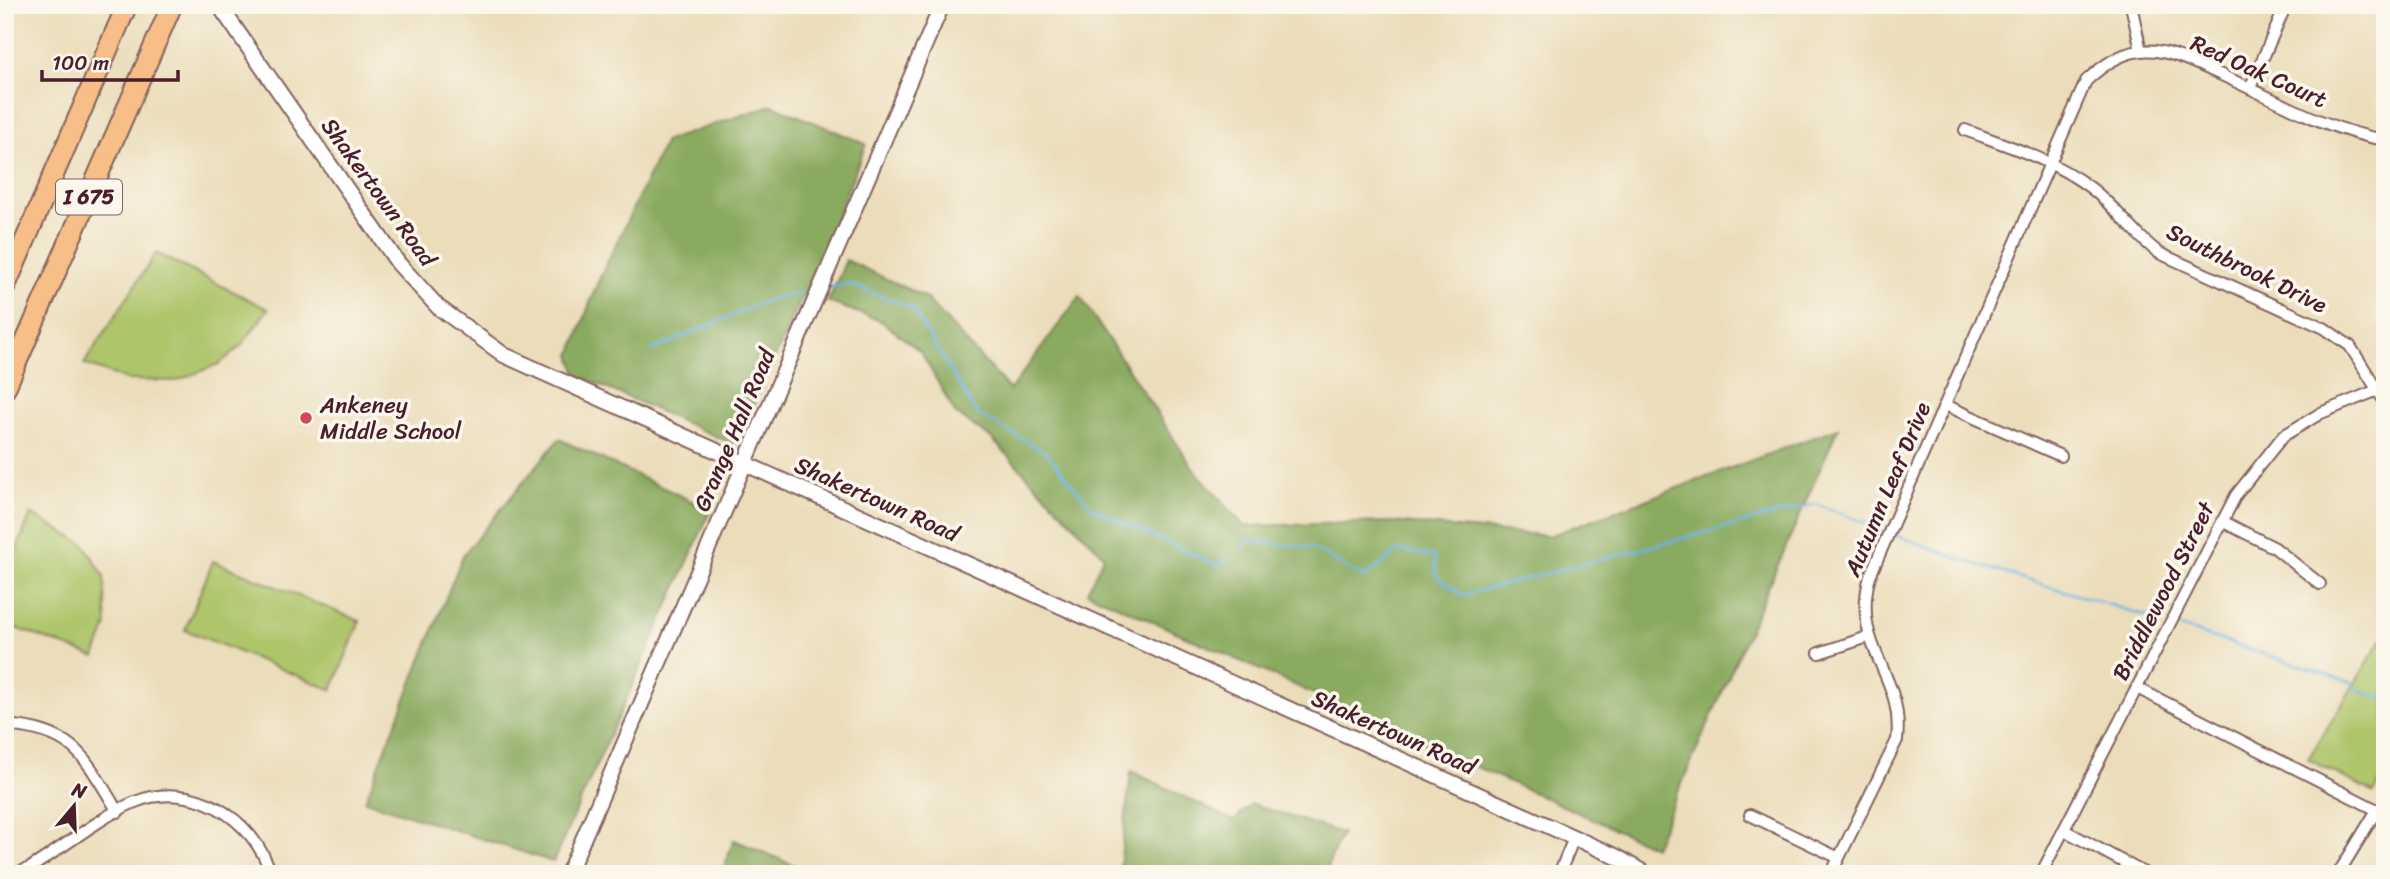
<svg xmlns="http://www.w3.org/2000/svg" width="2390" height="879" font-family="Sriracha,sans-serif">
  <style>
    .green { fill: #aec56a; stroke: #7c724a; stroke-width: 2 }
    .forest { fill: #8aaa5e; stroke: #6a6444; stroke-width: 2 }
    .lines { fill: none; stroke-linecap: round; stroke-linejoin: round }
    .stream { stroke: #69b2e1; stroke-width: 2.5 }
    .minor-casing { stroke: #82625d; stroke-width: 14 }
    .tertiary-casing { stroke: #82625d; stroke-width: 18 }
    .motorway-casing { stroke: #82625d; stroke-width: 23 }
    .minor { stroke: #fff; stroke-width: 10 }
    .tertiary { stroke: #fff; stroke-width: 14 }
    .motorway { stroke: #f7be87; stroke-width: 19 }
    .poi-dot { fill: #d1495b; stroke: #fbf7ec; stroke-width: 2.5 }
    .labels { text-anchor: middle; stroke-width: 7; stroke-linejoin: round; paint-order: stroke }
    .shield { fill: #fbf7ec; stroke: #7f6065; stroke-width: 2 }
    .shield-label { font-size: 21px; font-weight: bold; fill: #4a1f2b }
    .street-label { font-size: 23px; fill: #4a1f2b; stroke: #fbf7ec }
    .poi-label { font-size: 23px; fill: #4a1f2b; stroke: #fbf7ec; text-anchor: start }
  </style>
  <rect width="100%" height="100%" fill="#fbf7ec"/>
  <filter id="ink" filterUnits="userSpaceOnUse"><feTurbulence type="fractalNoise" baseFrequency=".0143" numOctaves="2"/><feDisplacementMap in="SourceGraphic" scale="14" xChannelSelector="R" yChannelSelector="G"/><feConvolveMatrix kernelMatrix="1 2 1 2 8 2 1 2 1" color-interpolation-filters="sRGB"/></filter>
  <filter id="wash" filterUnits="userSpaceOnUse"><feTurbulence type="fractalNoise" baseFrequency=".00686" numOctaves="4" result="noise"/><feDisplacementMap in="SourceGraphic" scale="28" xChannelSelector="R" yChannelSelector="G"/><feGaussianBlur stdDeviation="1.57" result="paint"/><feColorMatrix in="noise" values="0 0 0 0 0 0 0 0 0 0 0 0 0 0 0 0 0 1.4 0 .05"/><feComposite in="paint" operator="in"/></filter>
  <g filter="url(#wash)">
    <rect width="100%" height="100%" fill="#ebddba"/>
    <path class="green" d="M156,253L268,309L241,346L219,364L176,381L128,380L84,364Z
      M31,514L84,544L104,576L107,625L95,657L5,624V578Z
      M213,561L360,621L332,690L185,630Z
      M2385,634V774L2374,793L2308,759Z"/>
    <path class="forest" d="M772,105L866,144L819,261L735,445L577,375L571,355L597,284L665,141Z
      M846,260L925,297L1010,390L1080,296L1193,468L1244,526L1392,522L1549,536L1838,428L1654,847L1087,592L1104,556L991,438L955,413L921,352L881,321L828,302Z
      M559,439L711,510L553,862L365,801L463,555Z
      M1131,771L1234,821L1251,804L1342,833L1324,874H1119Z
      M734,840L815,874H721Z"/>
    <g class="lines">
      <path class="stream" d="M825,288L849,284L912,308L977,414L1047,453L1092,508L1218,566L1229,558
        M652,350L773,298L812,291
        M1896,535L1965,561L2163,621
        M1241,548L1251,541L1312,548L1364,578L1399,550L1435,557L1436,576L1463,595L1816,504L1882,529
        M2177,626L2351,682L2356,688L2385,700"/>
    </g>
  </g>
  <g filter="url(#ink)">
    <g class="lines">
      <defs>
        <path id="minor" d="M2131,5L2141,51
          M2250,88L2286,5
          M1965,130C2008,146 2051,159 2088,186C2115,205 2133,234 2159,253L2324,328L2350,346L2385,402
          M1945,405L2061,456
          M2222,521L2275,548L2320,584
          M1819,653L1868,637
          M2137,688L2385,814
          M5,725C76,731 84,756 118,812
          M1750,815L1839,858
          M2064,830L2144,873
          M15,874L30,868C59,850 105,814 135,802C192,779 254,818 271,874
          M1559,874L1574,838
          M1831,874L1897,740C1905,673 1850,649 1870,576L2086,81C2101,67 2119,53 2141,51C2166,48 2195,63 2217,73C2271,97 2326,130 2385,140
          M2041,874L2236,495L2283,436L2321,413L2385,387
          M2338,874L2377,810"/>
        <path id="tertiary" d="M219,5L398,263L438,307L504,355L1617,857L1646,874
          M568,874L942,5"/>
        <path id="motorway" d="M5,287L127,5
          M5,389L172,5"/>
      </defs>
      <use href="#minor" class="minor-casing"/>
      <use href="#tertiary" class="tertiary-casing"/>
      <use href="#motorway" class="motorway-casing"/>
      <use href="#minor" class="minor"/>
      <use href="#tertiary" class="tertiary"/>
      <use href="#motorway" class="motorway"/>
    </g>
  </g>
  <circle class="poi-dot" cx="306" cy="418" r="7"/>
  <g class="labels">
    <rect class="shield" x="56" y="179.5" width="66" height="35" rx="5"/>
    <g class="shield-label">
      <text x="89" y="204">I 675</text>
    </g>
    <g class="street-label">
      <text transform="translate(2259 71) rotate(24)" y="8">Red Oak Court</text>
      <text transform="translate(379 192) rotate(54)" y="8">Shakertown Road</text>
      <text transform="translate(2247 268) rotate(26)" y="8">Southbrook Drive</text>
      <text transform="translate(734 430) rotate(-67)" y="8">Grange Hall Road</text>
      <text transform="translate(1887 489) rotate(-67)" y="8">Autumn Leaf Drive</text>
      <text transform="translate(877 499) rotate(24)" y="8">Shakertown Road</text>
      <text transform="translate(2163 591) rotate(-63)" y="8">Briddlewood Street</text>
      <text transform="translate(1394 732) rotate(24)" y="8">Shakertown Road</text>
    </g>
    <g class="poi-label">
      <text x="320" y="413">Ankeney<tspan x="320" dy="26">Middle School</tspan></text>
    </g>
  </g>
  <rect width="2390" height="879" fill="none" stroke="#fbf7ec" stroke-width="28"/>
  <g transform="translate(74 806) rotate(19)" stroke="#fbf7ec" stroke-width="5" paint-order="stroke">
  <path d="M0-5L12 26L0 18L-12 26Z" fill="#4a1f2b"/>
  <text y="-10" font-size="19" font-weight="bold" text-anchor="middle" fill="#4a1f2b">N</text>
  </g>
  <path d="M42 70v10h136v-10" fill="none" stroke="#4a1f2b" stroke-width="3.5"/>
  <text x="52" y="70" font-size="21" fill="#4a1f2b" stroke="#fbf7ec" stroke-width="5" paint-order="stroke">100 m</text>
</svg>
